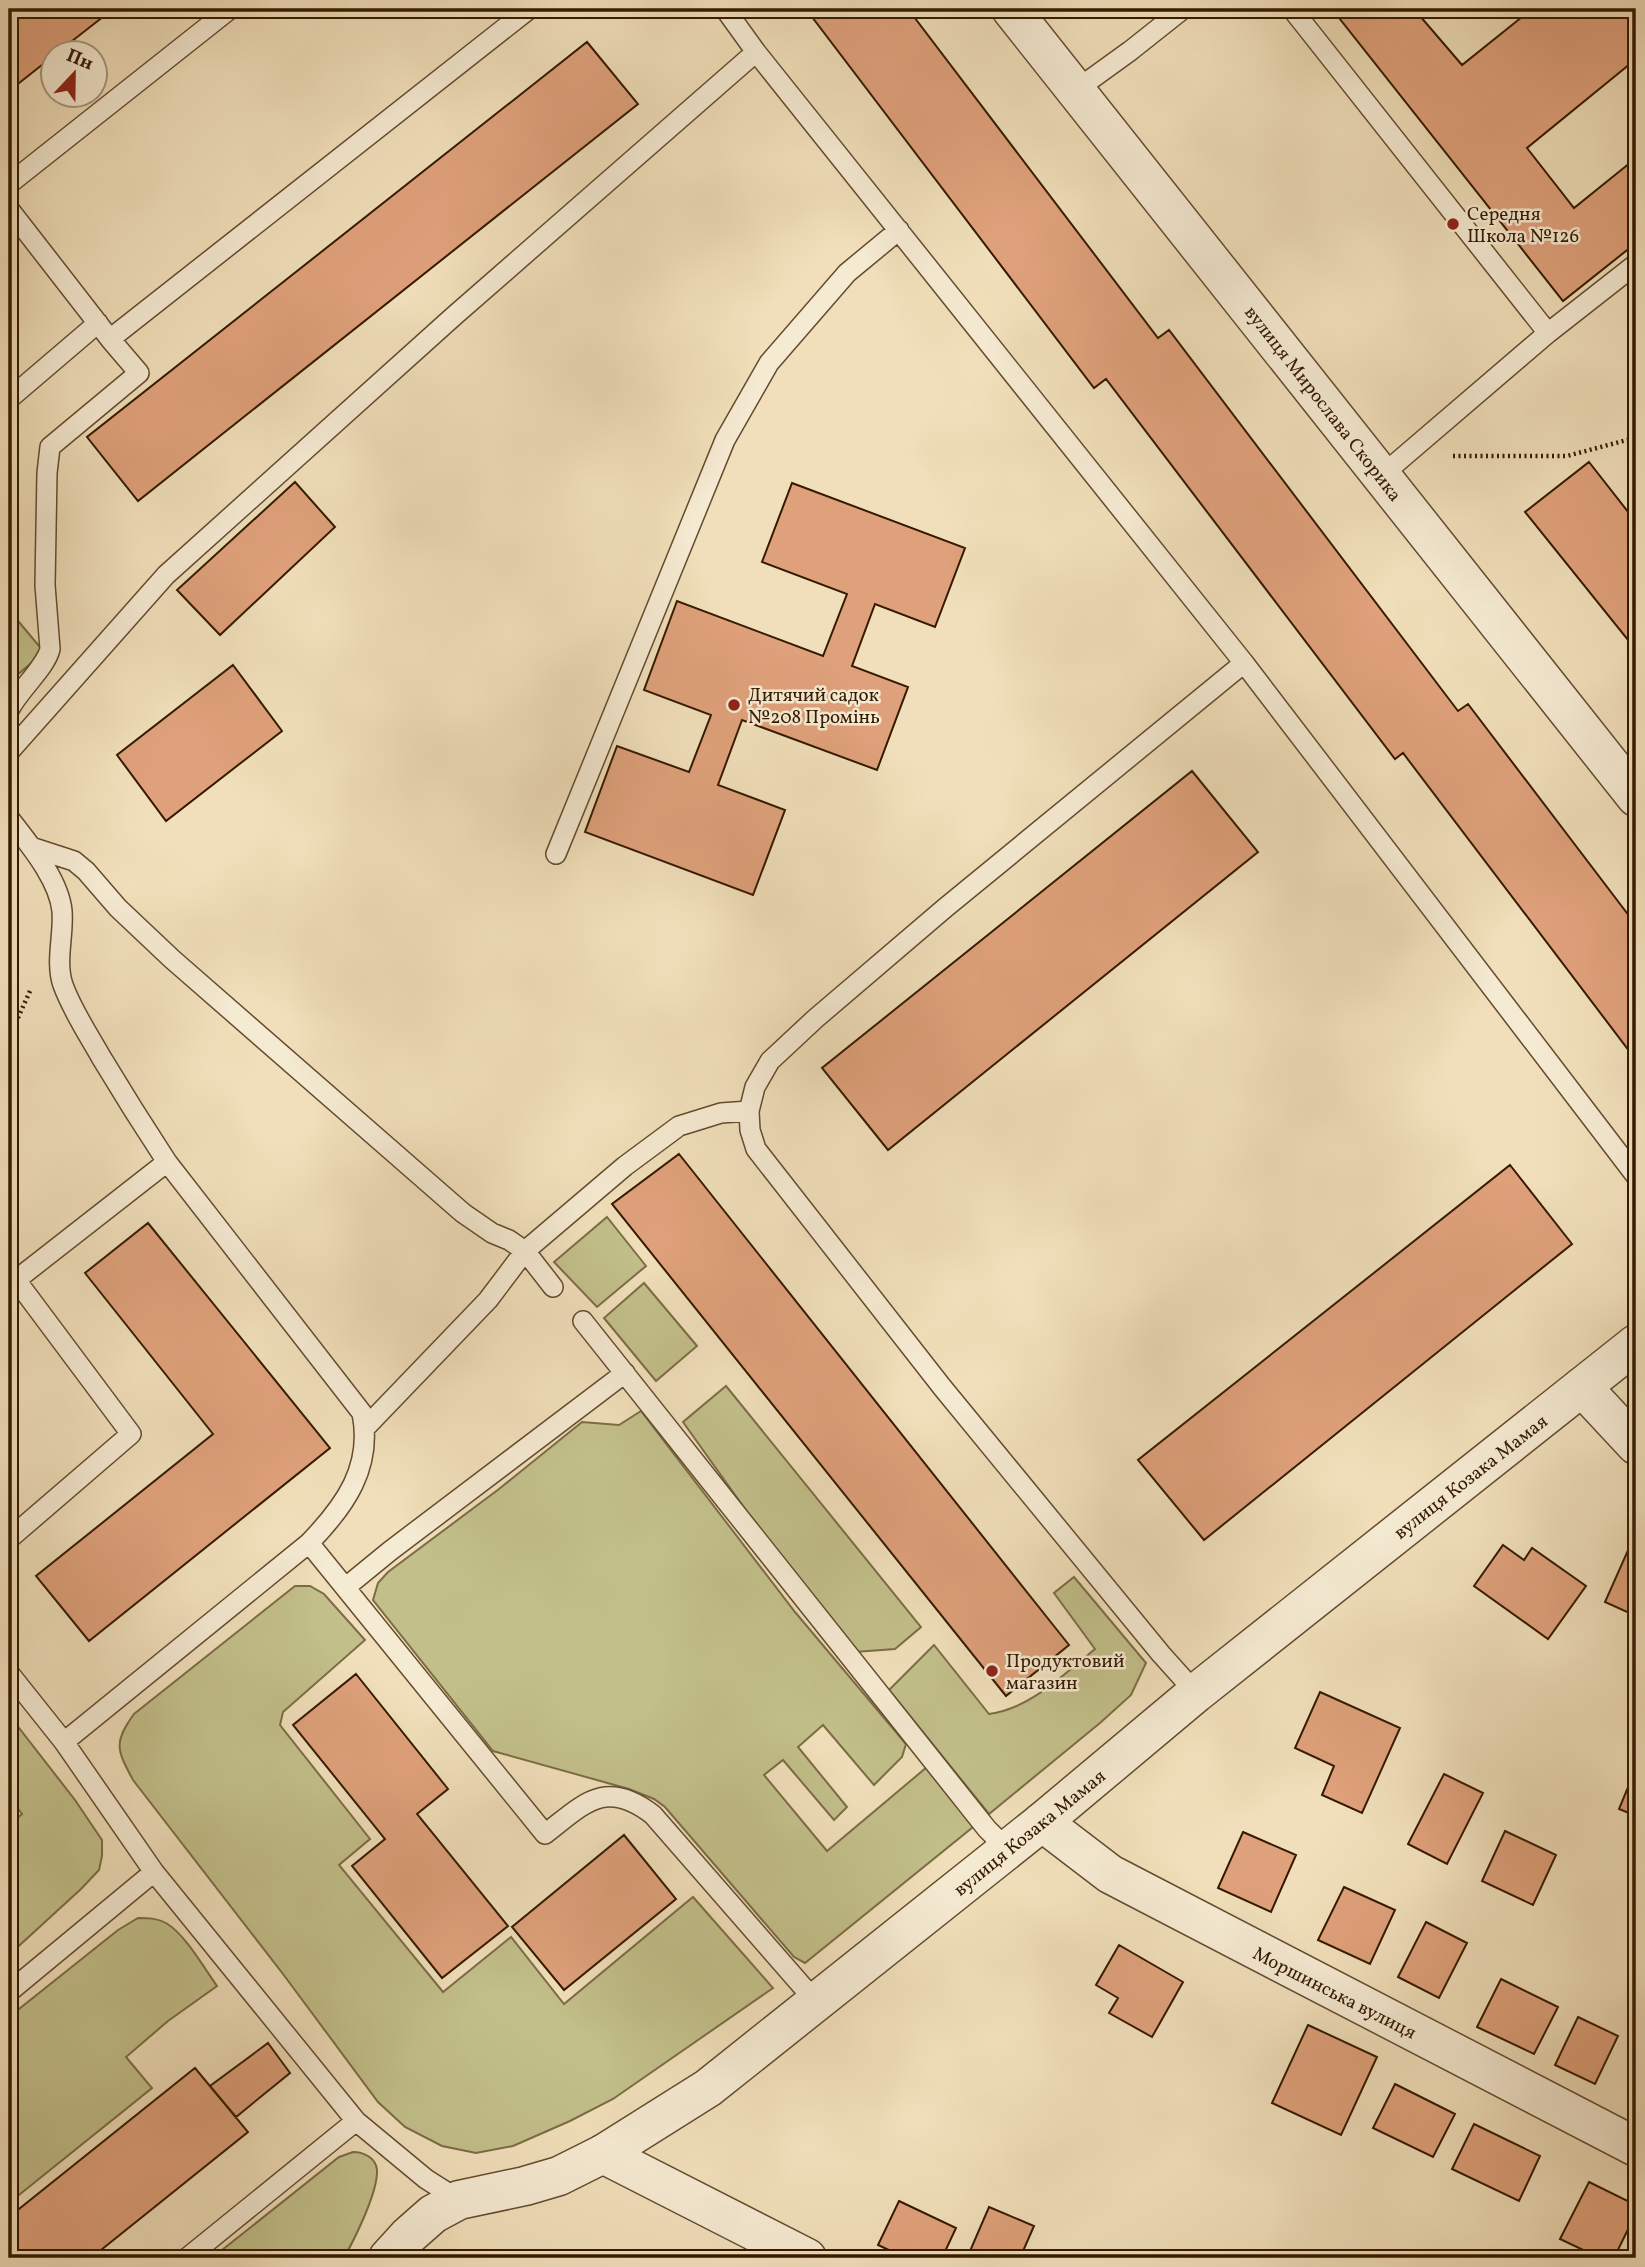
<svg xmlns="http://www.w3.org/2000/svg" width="1645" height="2267" font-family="Vollkorn,serif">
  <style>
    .green { fill: #c2bf8a; stroke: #7c6c45; stroke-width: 2 }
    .building { fill: #dfa17b; stroke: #351a00; stroke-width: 2 }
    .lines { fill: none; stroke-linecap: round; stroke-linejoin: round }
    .service-casing { stroke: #644b2e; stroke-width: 22 }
    .minor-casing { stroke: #644b2e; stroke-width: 41 }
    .tertiary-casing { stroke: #644b2e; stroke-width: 41 }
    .path { stroke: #351a00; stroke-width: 4.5; stroke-dasharray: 2 3.5; stroke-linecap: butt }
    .service { stroke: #f5ead2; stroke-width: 19 }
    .minor { stroke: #f5ead2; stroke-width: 38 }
    .tertiary { stroke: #f5ead2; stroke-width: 38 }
    .poi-dot { fill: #8f2418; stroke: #f5ead2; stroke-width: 2.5 }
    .labels { text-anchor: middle; stroke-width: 5; stroke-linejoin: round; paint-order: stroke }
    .poi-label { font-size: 19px; fill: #351a00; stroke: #f5ead2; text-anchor: start }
    .street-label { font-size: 19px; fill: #351a00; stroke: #f5ead2 }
  </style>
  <rect width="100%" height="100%" fill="#f0dfba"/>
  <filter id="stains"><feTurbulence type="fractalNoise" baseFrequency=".00286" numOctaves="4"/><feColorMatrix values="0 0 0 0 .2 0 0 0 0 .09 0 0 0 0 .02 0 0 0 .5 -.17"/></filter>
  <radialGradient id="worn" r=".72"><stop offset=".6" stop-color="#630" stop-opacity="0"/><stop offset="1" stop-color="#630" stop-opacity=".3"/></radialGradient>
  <path class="green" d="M9,610L44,652L9,682Z
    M607,1217L646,1266L597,1307L554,1262Z
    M644,1283L697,1346L656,1381L604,1318Z
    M726,1386L921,1627L895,1649L855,1652L775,1551L683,1422Z
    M641,1411L795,1612L906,1744L902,1757L874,1785L823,1725L798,1747L847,1807L834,1820L783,1760L764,1775L827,1851L927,1767L973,1827L805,1963L794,1957L665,1807L654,1799L629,1789L493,1751L373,1600L378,1583L388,1572L499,1489L582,1422L619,1425Z
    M1074,1577L1146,1663L1131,1695L1100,1723L989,1814L889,1690L934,1645L989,1714C1030,1709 1064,1674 1095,1649L1054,1593Z
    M295,1586H310L324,1594L365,1640L283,1712L280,1725L370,1839L339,1865L443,1992L511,1937L564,2004L693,1897L773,1988L613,2099L570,2121L513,2146L476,2153L442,2146L405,2127L378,2102L283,1974L133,1780C117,1750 113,1743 134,1714Z
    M9,1715L75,1800L102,1840V1856L99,1870L81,1889L9,1955V1825L22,1814L9,1797Z
    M138,1918C148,1918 157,1918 166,1923C185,1934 204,1968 217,1986L168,2021L126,2057L152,2088L9,2203V2017L118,1930Z
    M353,2152C364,2152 376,2158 377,2170C378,2192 355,2238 344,2258H212L339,2157Z"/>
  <path class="building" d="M9,9H113L58,52H52V57L9,91Z
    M806,9H908L1158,338L1169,330L1458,711L1468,704L1636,925V1060L1403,753L1395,759L1106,379L1094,388Z
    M1332,9H1414L1462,65L1532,9H1636V59L1527,148L1574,208L1636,158V243L1563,301Z
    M587,42L638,104L138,501L87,437Z
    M1589,462L1636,522V650L1525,512Z
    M295,482L335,527L220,635L177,590Z
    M792,483L965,548L935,627L875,604L852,666L908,687L877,770L742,720L718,785L785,810L753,895L585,832L617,746L689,772L711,715L644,690L677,601L823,656L847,594L762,562Z
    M233,665L282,731L166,821L117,755Z
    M1192,771L1258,852L888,1150L822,1068Z
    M679,1154L1069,1645L1006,1696L612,1204Z
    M1510,1165L1572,1244L1204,1540L1138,1460Z
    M148,1223L330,1448L89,1641L36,1576L213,1434L85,1273Z
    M1503,1545L1524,1560L1532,1548L1586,1586L1548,1639L1474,1586Z
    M1629,1548L1636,1551V1616L1605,1602Z
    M356,1674L448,1789L417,1814L508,1926L442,1978L352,1866L385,1839L293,1725Z
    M1320,1692L1400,1728L1362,1813L1322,1795L1334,1766L1295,1748Z
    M1636,1768V1816L1619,1809Z
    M1444,1774L1483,1793L1447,1864L1408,1844Z
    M1505,1831L1556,1855L1533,1905L1482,1881Z
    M1243,1832L1296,1855L1271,1912L1218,1888Z
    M624,1835L676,1899L564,1990L512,1927Z
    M1344,1887L1395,1910L1370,1964L1318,1940Z
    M1426,1922L1467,1943L1439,1998L1398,1977Z
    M1119,1945L1183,1982L1152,2037L1109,2013L1118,1998L1096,1985Z
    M1501,1979L1558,2007L1534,2054L1477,2027Z
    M1578,2017L1618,2036L1595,2084L1555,2065Z
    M1308,2025L1377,2057L1341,2135L1272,2103Z
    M268,2043L290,2073L236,2117L210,2086Z
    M195,2068L248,2132L91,2258H9V2217Z
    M1395,2084L1455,2114L1433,2157L1373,2128Z
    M1474,2124L1540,2156L1519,2201L1452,2169Z
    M1589,2182L1636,2205V2213L1614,2258H1600L1560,2239Z
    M899,2201L956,2228L942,2258H906L878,2245Z
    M989,2207L1034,2226L1020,2258H967Z"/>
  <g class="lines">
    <defs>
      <path id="service" d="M1292,9L1548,333L1381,476
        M756,52L1244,663L945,908L815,1019L770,1061L755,1087L749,1111L750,1130L756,1149L942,1387L1161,1654L1196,1693
        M1076,90L1130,51L1183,9
        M9,184L230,9
        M9,209L110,339L529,9
        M1548,333L1636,264
        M9,399L98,323
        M1244,663L1636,1176
        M9,710C19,690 46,667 50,649L45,585L47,473L50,447L139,373L110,339
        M9,752L166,575L454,316L756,52L725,9
        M9,818C28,843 59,879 62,911C64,935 55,962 63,985C72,1010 88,1034 101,1057C122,1092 144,1127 167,1162
        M31,847L74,861L86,871L118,908L172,959L463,1213L492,1233L509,1240L525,1251L553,1287
        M556,854L725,440L769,363L847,273L899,230
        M583,1321L987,1829L1008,1850
        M365,1428L488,1300L525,1251L625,1166L679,1126L721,1113L749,1111
        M9,1539L131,1434L16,1280L167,1162L362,1413C373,1467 345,1506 309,1543L545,1834C584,1804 605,1778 653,1815L817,2003
        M346,1587L390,1551L625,1373
        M9,1673L64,1742L154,1872L356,2121L426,2179L459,2200
        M64,1742L309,1543
        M9,1992L154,1872
        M187,2258L356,2121"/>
      <path id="minor" d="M1011,9L1636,797
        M1582,1387L1636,1445
        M1042,1822L1110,1874L1636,2147
        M603,2154L807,2258"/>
      <path id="tertiary" d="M388,2258L408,2236L433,2214L459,2200L525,2186L559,2176L603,2154L708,2088L1042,1822L1196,1693L1636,1344"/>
    </defs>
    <use href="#service" class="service-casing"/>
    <use href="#minor" class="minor-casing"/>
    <use href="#tertiary" class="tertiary-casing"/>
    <path class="path" d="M1453,456H1567L1627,440L1636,441
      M9,1038L30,991"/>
    <use href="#service" class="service"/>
    <use href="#minor" class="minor"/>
    <use href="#tertiary" class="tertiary"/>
  </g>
  <g class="poi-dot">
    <circle cx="1453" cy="224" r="7"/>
    <circle cx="734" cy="705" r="7"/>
    <circle cx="992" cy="1671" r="7"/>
  </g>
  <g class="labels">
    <g class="poi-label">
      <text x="1467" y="220">Середня<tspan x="1467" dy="22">Школа №126</tspan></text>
      <text x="748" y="701">Дитячий садок<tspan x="748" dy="22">№208 Промінь</tspan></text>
      <text x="1006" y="1667">Продуктовий<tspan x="1006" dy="22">магазин</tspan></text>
    </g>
    <g class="street-label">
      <text transform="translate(1324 403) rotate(52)" y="7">вулиця Мирослава Скорика</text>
      <text transform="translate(1470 1476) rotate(-38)" y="7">вулиця Козака Мамая</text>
      <text transform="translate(1029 1832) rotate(-39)" y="7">вулиця Козака Мамая</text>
      <text transform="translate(1335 1992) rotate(27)" y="7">Моршинська вулиця</text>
    </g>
  </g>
  <rect width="1645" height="2267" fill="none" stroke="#f0dfba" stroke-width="35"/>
  <rect x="10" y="10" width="1624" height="2246" fill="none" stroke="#351a00" stroke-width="3.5"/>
  <rect x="18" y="18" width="1610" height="2232" fill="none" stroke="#351a00" stroke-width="2"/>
  <g transform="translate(74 74) rotate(22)"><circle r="33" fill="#f5ead2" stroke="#a8977e" stroke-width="2"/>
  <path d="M0-5L12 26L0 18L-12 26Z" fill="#8f2418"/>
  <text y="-10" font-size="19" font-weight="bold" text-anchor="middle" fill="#351a00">Пн</text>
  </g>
  <rect width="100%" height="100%" filter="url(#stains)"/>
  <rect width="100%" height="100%" fill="url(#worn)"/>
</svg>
